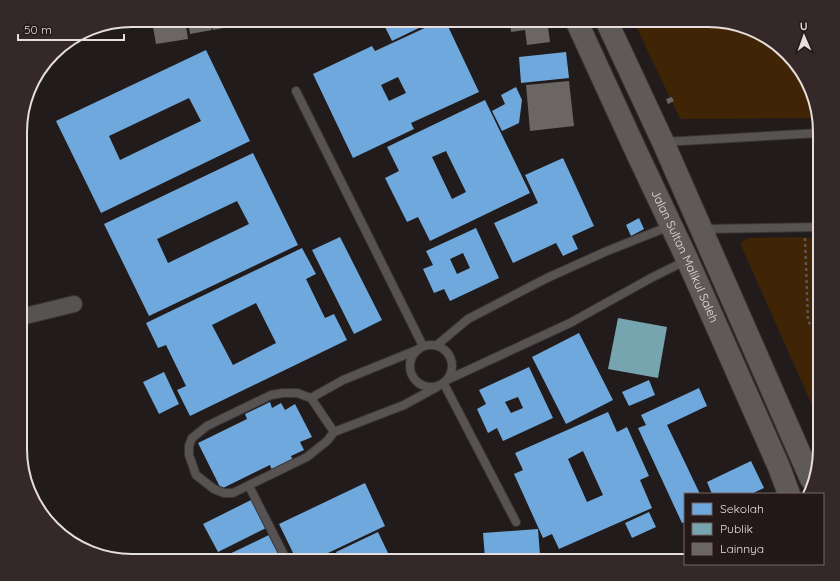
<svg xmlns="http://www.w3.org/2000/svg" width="840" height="581" font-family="Quicksand,sans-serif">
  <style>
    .green { fill: #3f2405 }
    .schools { fill: #6fa8dc; fill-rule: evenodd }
    .public { fill: #76a5af }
    .building { fill: #6b6564 }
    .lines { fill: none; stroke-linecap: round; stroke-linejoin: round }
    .lane-casing { stroke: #3a3535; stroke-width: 10 }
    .street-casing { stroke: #3a3535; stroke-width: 18 }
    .secondary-casing { stroke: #3a3535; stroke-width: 24 }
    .path { stroke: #5a5656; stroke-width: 2.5; stroke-dasharray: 3 3; stroke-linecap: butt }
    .lane { stroke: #575352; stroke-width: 8 }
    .street { stroke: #575352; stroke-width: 16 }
    .secondary { stroke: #605959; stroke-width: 22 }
    .labels { text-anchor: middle; stroke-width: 4; stroke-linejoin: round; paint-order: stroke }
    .street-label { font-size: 12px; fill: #e6dedd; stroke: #241918 }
    .rim { fill: none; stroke: #e6dedd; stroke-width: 2 }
  </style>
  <rect width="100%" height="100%" fill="#211b1b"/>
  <path class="green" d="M633,20H715L776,43L808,82L818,118L680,119Z
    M798,237L817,238L820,239V423L740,243L748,238Z"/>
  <path class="schools" d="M390,20H418L421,27L392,41L383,23Z
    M442,20H445L479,92L411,123L414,129L353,158L313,74L372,46L375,51ZM398,77L406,93L389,101L381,85Z
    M206,50L250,141L101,213L56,121ZM189,98L201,121L120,160L109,136Z
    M566,52L569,78L521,83L519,57Z
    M516,87L522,100L519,123L502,131L492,111L505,104L501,95Z
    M485,100L530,193L430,241L418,217L407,222L385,178L399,171L387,147ZM446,151L466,192L452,199L432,157Z
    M253,153L298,245L149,316L104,224ZM237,201L249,224L168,263L157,239Z
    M563,158L594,226L572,236L578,249L563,256L556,243L513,263L494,223L538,203L525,175Z
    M639,218L644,229L631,236L626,225Z
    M476,228L499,278L450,301L444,289L434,293L423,269L433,265L426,251ZM463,253L470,268L457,274L450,259Z
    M340,237L382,320L354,334L312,250Z
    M302,248L316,274L306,279L325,318L334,314L347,340L190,416L177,390L186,386L166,345L158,348L146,323ZM256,303L276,343L233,365L212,325Z
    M579,333L613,400L566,424L532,357Z
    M529,367L553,418L503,441L497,428L488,433L477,409L486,404L479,390ZM518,397L523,408L511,413L505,402Z
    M164,372L179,404L159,414L143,382Z
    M649,380L655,395L629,406L622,392Z
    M699,388L707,406L667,425L700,494H685V522L682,523L638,428L646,425L641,415Z
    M270,402L272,408L281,403L285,410L295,404L312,437L300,442L304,450L291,456L294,463L273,473L270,465L221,489L198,443L247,419L245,414Z
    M608,412L617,432L627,427L649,476L640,480L652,508L559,549L552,534L543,538L514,474L523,470L515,453ZM583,451L603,495L587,502L568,459Z
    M751,461L764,488L751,494H712L707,482Z
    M365,483L385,526L311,561H297L279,524Z
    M253,499L268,527L218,552L203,524Z
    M649,512L656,527L632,538L625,523Z
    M538,529L540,555L485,558L483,533Z
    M378,532L388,553L371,561H341L336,552Z
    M271,534L281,557L274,561H220L219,559Z"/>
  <path class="public" d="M618,318L667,327L658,378L608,369Z"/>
  <path class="building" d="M159,20H185L188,39L156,44L152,21Z
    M188,20H210L212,30L190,34Z
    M212,20H227L229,27L213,30Z
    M510,20H540L541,28L548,27L550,42L527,45L525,30L511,32Z
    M569,81L574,126L530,131L526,85Z
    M672,97L674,101L668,104L666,99Z"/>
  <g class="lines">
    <defs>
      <path id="lane" d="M296,91L423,346
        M664,142L820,133
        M703,229L820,227
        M410 366a21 21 0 1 1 42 0a21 21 0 1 1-42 0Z
        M437,345L468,319L547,278L607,251L670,226
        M417,350L343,380L311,398L334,432L404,405L437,387
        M449,379L570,323L651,278L687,260
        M444,384L516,522
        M311,398L297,393H283L271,395L207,426L192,438L189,446V455L196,475L214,489L224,493H233L307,457L327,441L334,432
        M249,486L287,561"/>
      <path id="street" d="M21,317L74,304"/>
      <g id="secondary">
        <path id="s1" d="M576,20L636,151L687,259L779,467L789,494"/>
        <path d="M606,20L663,142L811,479"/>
      </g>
    </defs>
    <use href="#lane" class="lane-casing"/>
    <use href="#street" class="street-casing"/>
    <use href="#secondary" class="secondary-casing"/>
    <path class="path" d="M805,238L808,320L811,326L820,325"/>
    <use href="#lane" class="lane"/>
    <use href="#street" class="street"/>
    <use href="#secondary" class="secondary"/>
  </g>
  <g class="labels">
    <g class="street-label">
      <text dy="4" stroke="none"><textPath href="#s1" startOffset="260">Jalan Sultan Malikul Saleh</textPath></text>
    </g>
  </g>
  <path d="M0 0H840V581H0ZM132 27H708A105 105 0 0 1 813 132V449A105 105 0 0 1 708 554H132A105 105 0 0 1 27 449V132A105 105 0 0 1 132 27Z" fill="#342928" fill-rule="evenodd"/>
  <path class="rim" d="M132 27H708A105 105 0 0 1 813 132V449A105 105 0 0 1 708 554H132A105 105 0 0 1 27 449V132A105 105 0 0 1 132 27Z"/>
  <rect x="684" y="493" width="140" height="72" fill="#241918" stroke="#726867"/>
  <rect x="692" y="503" width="20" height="12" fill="#6fa8dc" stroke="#726867"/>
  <text x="720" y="513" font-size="12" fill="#e6dedd">Sekolah</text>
  <rect x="692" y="523" width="20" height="12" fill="#76a5af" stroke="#726867"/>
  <text x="720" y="533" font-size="12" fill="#e6dedd">Publik</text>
  <rect x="692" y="543" width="20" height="12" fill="#6b6564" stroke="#726867"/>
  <text x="720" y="553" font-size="12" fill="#e6dedd">Lainnya</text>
  <g transform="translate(804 36) rotate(358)" stroke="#241918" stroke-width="3" paint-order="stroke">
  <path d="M0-3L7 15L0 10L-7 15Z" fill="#e6dedd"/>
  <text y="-6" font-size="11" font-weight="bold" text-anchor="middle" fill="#e6dedd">U</text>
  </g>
  <path d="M18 34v6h106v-6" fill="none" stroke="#e6dedd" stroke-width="2"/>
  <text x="24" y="34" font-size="12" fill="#e6dedd" stroke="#241918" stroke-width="3" paint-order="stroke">50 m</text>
</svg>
